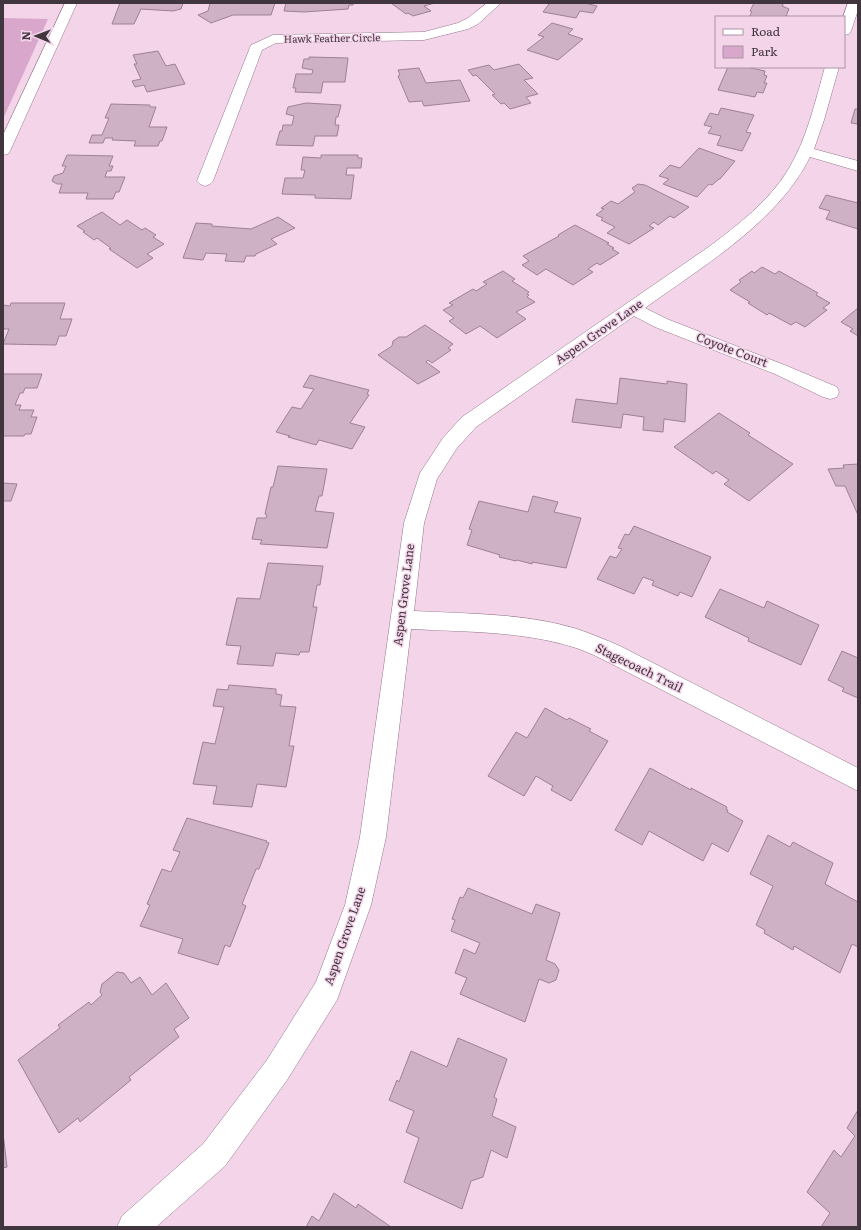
<svg xmlns="http://www.w3.org/2000/svg" width="861" height="1230" font-family="Literata,serif">
  <style>
    .green { fill: #d9a7cb }
    .building { fill: #cfb1c6; stroke: #9e8195 }
    .lines { fill: none; stroke-linecap: round; stroke-linejoin: round }
    .minor-casing { stroke: #93778a; stroke-width: 1 }
    .minor { fill: #fff; fill-rule: evenodd }
    .labels { text-anchor: middle; stroke-width: 3; stroke-linejoin: round; paint-order: stroke }
    .far-street-label { font-size: 10px; fill: #41353e; stroke: #f3d4e9 }
    .street-label { font-size: 12px; fill: #41353e; stroke: #f3d4e9 }
  </style>
  <rect width="100%" height="100%" fill="#f3d4e9"/>
  <path class="green" d="M3,18L48,19L3,119Z"/>
  <path class="building" d="M120,3H183L181,9L173,11L141,9L134,24H112Z
    M210,3H275L271,15H233L211,23L198,15L208,11Z
    M286,3H353V5H349L348,9L304,12L284,11Z
    M391,3H435L424,6L431,11L413,16L408,13L406,14Z
    M552,3H585L597,6L593,13L580,11L576,18L543,12L549,4Z
    M754,3H784L782,6L789,9L786,16L793,17H749L752,12L750,11Z
    M552,23L573,29L568,34L583,39L558,60L527,50L544,37L538,35Z
    M158,51L166,66L175,64L185,84L147,92L144,85L135,87L132,81L141,79L134,64H137L133,55Z
    M309,57L348,58L345,82H323L321,93L295,92L296,88H293L296,74H312L313,70L302,68L304,59H309Z
    M519,64L533,78L524,80L538,94L526,97L531,103L510,109L504,103L501,104L492,95L495,94L476,75L473,76L468,70L489,65L494,70Z
    M728,67H746L765,71L764,75L767,76L764,83H767L763,93L757,92L755,97L718,90Z
    M419,68L426,83L460,80L470,101L424,106L422,101L409,102L398,76L400,75L398,70Z
    M306,103L341,105L338,117H336L335,125H339L337,136H315L313,146L276,145L280,131H282L283,125H292L294,116L286,114L288,107Z
    M111,104L150,105V107H156L149,127H167L162,141H160L158,146H134L136,141L112,140L113,138H105L103,143H89L92,135H102L109,118H105Z
    M721,108L754,115L746,132L751,133L742,151L717,145L721,136L708,133L712,127L704,125L710,113L718,115Z
    M855,109H858V124L851,123Z
    M699,148L735,161L720,179H719L712,185L709,184L697,197L663,184L669,179L659,176L670,165L680,168Z
    M67,155L113,156L109,166H113L111,171H107L105,177H125L119,192H116L113,199H86L88,193H59L62,184H57L52,181L54,176L63,173L66,166H62Z
    M321,155H358V158H362L361,168H347L346,175H354L351,199L315,198V195L282,194L285,178H303L305,170H301L303,157L321,158Z
    M638,184L645,185L689,207L674,218L670,216L658,225L654,222L649,226L654,228L629,244L607,233L615,227L601,220L603,218L596,215L604,209L601,208L611,201L618,204L635,192L632,188Z
    M826,195L858,203V229L826,219L830,211L819,208Z
    M102,212L120,225L127,220L142,230L145,228L156,235L153,237L164,244L147,254L153,258L137,268L109,249L111,248L97,238L94,240L83,232L85,231L77,226Z
    M278,217L295,228L271,239L277,244L256,254L255,256H246L244,262L225,261L227,254L206,253L203,260L183,258L196,223L212,224V226L251,229Z
    M575,225L609,243L607,244L614,248L612,249L619,253L600,265L597,263L588,269L593,272L573,285L546,269L537,275L522,265L529,261L523,256L559,236L558,235Z
    M762,267L775,274L779,271L818,293L816,295L830,303L823,308L827,310L805,327L796,322L791,325L769,313L767,315L748,303L750,302L730,290L741,282L739,280L752,271L754,273Z
    M503,271L515,279L512,281L529,292L527,294L529,295L527,297L535,302L516,312L526,319L497,338L480,326L466,334L449,321L454,318L443,310L453,305L449,303L473,289L476,291L487,284L483,282Z
    M11,303H65L60,319H72L66,336H59L56,345L3,344L9,329H3V305L10,306Z
    M858,308V336L850,331L853,329L841,322Z
    M425,325L453,344L448,348L451,350L432,363L428,360L426,362L440,372L418,384L378,355L392,346L393,341L399,337H406Z
    M3,374H42L37,388H25L23,393H20L15,405H21L19,410H34L31,417H37L31,434H25L24,436H3Z
    M310,375L369,390L367,394L369,395L350,423L365,427L352,449L319,440L316,445L288,437L290,436L276,432L292,407L301,409L314,389L303,387Z
    M620,378L667,384V381L687,384L685,422L664,419L663,432L643,430L644,417L623,414L621,428L572,422L576,399L617,404Z
    M719,413L750,433L748,435L793,464L749,501L724,484L729,480L716,471L713,474L674,447Z
    M858,464V515L845,486H836L828,469L844,468L843,465Z
    M278,466L327,469L322,496H319L315,511L334,513L327,548L260,544L262,540L252,539L257,518H266L267,515L265,514L271,487H273Z
    M3,483L17,484L11,501H3Z
    M533,496L558,502L554,512L581,518L566,568L532,562V564L517,560L516,561L499,557L500,555L467,545L472,530L469,529L479,501L528,512Z
    M634,526L711,557L692,597L680,592L678,596L652,585L654,581L643,577L634,594L597,579L610,556L616,558L622,549L618,548L625,534L629,535Z
    M268,563L323,566L320,585H317L313,607H317L309,652H300L299,655L276,653L273,666L237,664L241,646L226,645L237,598L260,599Z
    M720,589L764,608L767,601L819,625L801,665L748,641L749,638L705,617Z
    M842,651L858,658V698L842,691L844,688L828,680Z
    M229,685L276,689V694L282,695L280,706L296,707L289,746H294L286,787L257,784L252,807L213,804L217,786L193,784L203,742L215,744L224,707L213,706L217,689L228,690Z
    M545,708L567,720L569,718L591,729L589,731L608,741L571,801L551,790L553,786L536,776L524,796L488,776L516,732L527,738Z
    M650,768L691,790V788L727,807L726,809L728,810L727,812L743,821L728,852L712,843L703,861L649,831L642,845L615,830Z
    M187,818L267,841L266,842L269,843L259,869H256L242,904L246,906L230,947L225,945L218,965L178,953L183,939L140,926L150,905L147,904L162,869L171,872L180,852L173,850Z
    M768,835L790,847L793,842L833,863L825,884L858,902V947L852,944L840,973L794,946L793,950L764,933L765,930L756,925L773,886L750,874Z
    M468,888L532,914L536,904L560,913L546,960L555,964L559,970L556,980L549,983L539,979L525,1022L460,994L467,978L455,973L464,949L475,954L480,943L451,931L455,920L452,919L460,897L463,898Z
    M117,972L124,973L131,983L140,977L152,995L166,983L189,1018L174,1029L179,1037L129,1077L131,1080L80,1122L78,1118L59,1133L18,1060L60,1028L58,1025L89,1002L91,1005L102,995L100,992L102,984Z
    M458,1038L507,1059L494,1097L497,1099L492,1116L516,1127L507,1158L491,1150L483,1177L471,1181L462,1209L404,1182L419,1138L406,1132L414,1111L389,1100L397,1080L399,1082L411,1051L447,1067Z
    M858,1110V1227H821L830,1213L807,1192L834,1150L841,1157L855,1136L847,1128Z
    M3,1133L7,1167L3,1168Z
    M334,1193L356,1208L358,1204L391,1227H306L312,1216L319,1221Z"/>
  <g class="lines">
    <defs>
      <path id="minor" d="M65,3H77L10,151L8,154L3,155V135Z
        M487,3H501L478,24L468,29L424,40L276,43L262,50L213,181L210,184L205,186L200,184L197,181L251,45L273,35L424,32L458,23L468,18Z
        M848,3H858V10L851,31L849,34L844,35V17H843Z
        M825,67H839L824,120L814,149L858,161V171L810,157C778,222 703,266 645,308L667,319L787,366L837,387L839,392L837,397L830,399L823,397L775,374L655,327L634,316L476,427L457,448L437,479L424,523L414,611C468,614 525,613 577,629C592,634 606,640 620,646L858,768V791L604,660C594,655 583,650 573,647C521,631 465,632 411,629L386,837L371,905L337,1000L287,1080L225,1166L156,1227H117L122,1216L203,1144L267,1060L316,982L345,905L360,837L404,523L420,473L443,438L462,417L710,246C739,224 769,201 788,170C807,139 815,102 825,67Z"/>
    </defs>
    <use href="#minor" class="minor-casing"/>
    <use href="#minor" class="minor"/>
  </g>
  <g class="labels">
    <g class="far-street-label">
      <text transform="translate(332 38) rotate(-1)" y="4">Hawk Feather Circle</text>
    </g>
    <g class="street-label">
      <text transform="translate(599 332) rotate(-35)" y="4">Aspen Grove Lane</text>
      <text transform="translate(732 350) rotate(21)" y="4">Coyote Court</text>
      <text transform="translate(404 595) rotate(-83)" y="4">Aspen Grove Lane</text>
      <text transform="translate(639 668) rotate(26)" y="4">Stagecoach Trail</text>
      <text transform="translate(345 936) rotate(-71)" y="4">Aspen Grove Lane</text>
    </g>
  </g>
  <rect width="861" height="1230" fill="none" stroke="#41353e" stroke-width="8"/>
  <rect x="715" y="16" width="130" height="52" fill="#f3d4e9" stroke="#ac94a5"/>
  <rect x="723" y="29" width="20" height="6" fill="#ffffff" stroke="#ac94a5"/>
  <text x="751" y="36" font-size="12" fill="#41353e">Road</text>
  <rect x="723" y="46" width="20" height="12" fill="#d9a7cb" stroke="#ac94a5"/>
  <text x="751" y="56" font-size="12" fill="#41353e">Park</text>
  <g transform="translate(36 36) rotate(271)" stroke="#f3d4e9" stroke-width="3" paint-order="stroke">
  <path d="M0-3L7 15L0 10L-7 15Z" fill="#41353e"/>
  <text y="-6" font-size="11" font-weight="bold" text-anchor="middle" fill="#41353e">N</text>
  </g>
</svg>
